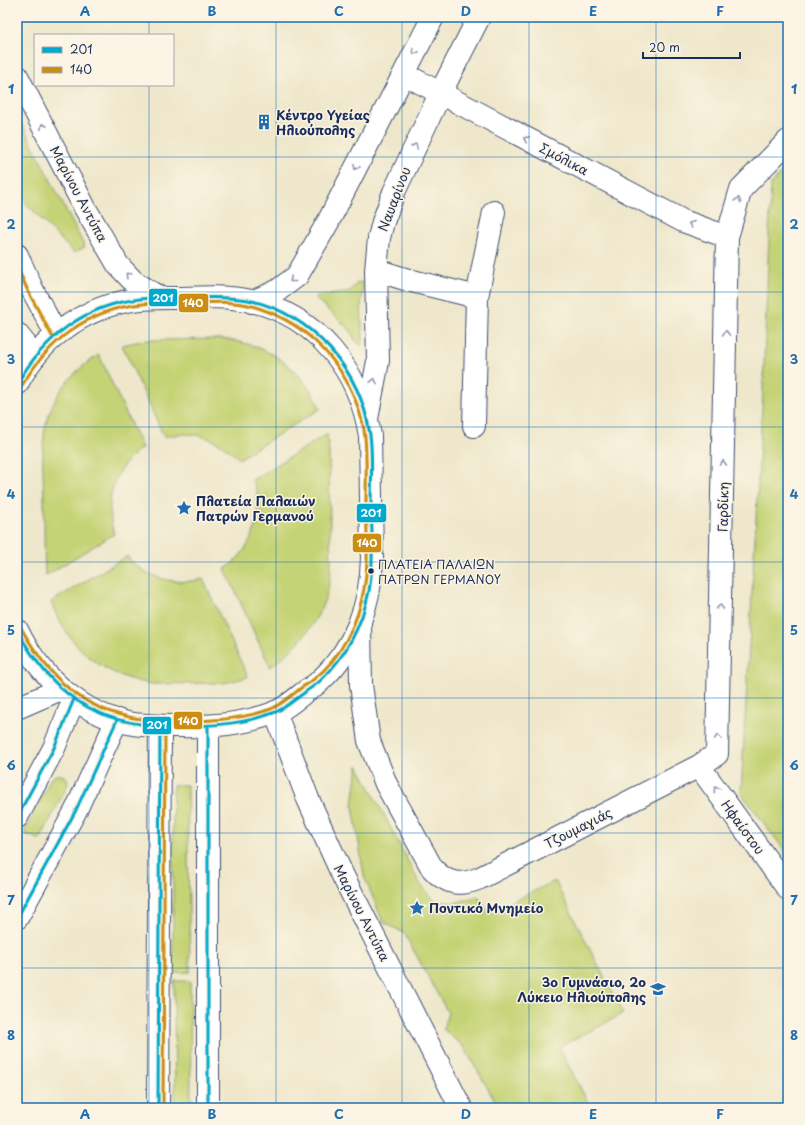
<svg xmlns="http://www.w3.org/2000/svg" width="805" height="1125" font-family="'Playpen Sans',sans-serif">
  <style>
    .green { fill: #c4d375; stroke: #70816a }
    .lines { fill: none; stroke-linecap: round; stroke-linejoin: round }
    .minor-casing { stroke: #3b4b6e; stroke-width: 24 }
    .major-casing { stroke: #3b4b6e; stroke-width: 24 }
    .minor { stroke: #fff; stroke-width: 22 }
    .major { stroke: #fff; stroke-width: 22 }
    .bus-1-casing { stroke: #fcf5e5; stroke-width: 6 }
    .bus-2-casing { stroke: #fcf5e5; stroke-width: 6 }
    .bus-1 { stroke: #00a9ce; stroke-width: 3 }
    .bus-2 { stroke: #cb8e13; stroke-width: 3 }
    .oneway { stroke: #8d97ae }
    .grid { fill: none; stroke: #1f6fb2; stroke-width: 1; stroke-opacity: 0.55 }
    .bus-dot { fill: #1b2f5e; stroke: #fcf5e5; stroke-width: 1.5 }
    .labels { text-anchor: middle; stroke-width: 3; stroke-linejoin: round; paint-order: stroke }
    .bus-label { font-size: 12px; fill: #1b2f5e; stroke: #fcf5e5; text-anchor: start }
    .poi-label { font-size: 13px; font-weight: bold; fill: #1b2f5e; stroke: #fcf5e5; text-anchor: start }
    .street-label { font-size: 13px; fill: #1b2f5e; stroke: #fcf5e5 }
    .line-badge { stroke: #fcf5e5; stroke-width: 1.5 }
    .badge-label { font-size: 11px; text-anchor: middle; font-weight: bold; fill: #fff }
    .neatline { fill: none; stroke: #1f6fb2; stroke-width: 1.5 }
    .grid-label { font-size: 13px; text-anchor: middle; font-weight: bold; fill: #1f6fb2 }
  </style>
  <rect width="100%" height="100%" fill="#fcf5e5"/>
  <filter id="ink" filterUnits="userSpaceOnUse"><feTurbulence type="fractalNoise" baseFrequency=".025" numOctaves="2"/><feDisplacementMap in="SourceGraphic" scale="8" xChannelSelector="R" yChannelSelector="G"/><feConvolveMatrix kernelMatrix="1 2 1 2 8 2 1 2 1" color-interpolation-filters="sRGB"/></filter>
  <filter id="wash" filterUnits="userSpaceOnUse"><feTurbulence type="fractalNoise" baseFrequency=".012" numOctaves="4" result="noise"/><feDisplacementMap in="SourceGraphic" scale="16" xChannelSelector="R" yChannelSelector="G"/><feGaussianBlur stdDeviation="0.9" result="paint"/><feColorMatrix in="noise" values="0 0 0 0 0 0 0 0 0 0 0 0 0 0 0 0 0 1.4 0 .05"/><feComposite in="paint" operator="in"/></filter>
  <g filter="url(#wash)">
    <rect width="100%" height="100%" fill="#eee7cb"/>
    <path class="green" d="M17,115L85,247L74,253L17,194Z
      M788,166V855L741,793L763,391L771,184Z
      M362,282L363,288L361,303L363,341L361,346L356,341L350,330L316,299L317,296L350,291L357,283Z
      M220,339C257,342 290,359 310,390C314,396 318,402 320,409L239,459C217,438 195,429 164,437L122,345L146,340Z
      M99,355L142,448C112,469 104,500 114,534L45,576C44,549 44,523 44,496C43,476 42,455 44,435C48,401 70,372 99,355Z
      M327,434L329,451C329,476 330,502 330,527C330,541 331,555 331,570C328,611 303,644 270,667L225,569C248,553 259,529 258,501C257,494 256,486 252,480Z
      M127,556C144,578 176,586 203,579L248,677L224,683L153,684C105,678 67,647 51,602Z
      M358,765L420,884L434,900L454,903L478,896L488,913L555,881L623,1014L559,1047L591,1108H499L464,1047L443,1029L448,1013L404,933L383,922L364,876L353,806Z
      M56,775H62L67,778L68,784L40,840L24,833L51,778Z
      M173,785H187L190,972L173,973Z
      M174,981H190L191,1108H175Z"/>
  </g>
  <g filter="url(#ink)">
    <g class="lines">
      <defs>
        <path id="minor" d="M404,74L683,221L727,237
          M376,270L408,280L477,297L494,212
          M252,302L277,291L297,276L304,264L328,222L433,17
          M17,334L35,356
          M367,419L378,361L376,270L379,238L383,222L394,192L440,94L479,17
          M474,426L477,297
          M360,624L361,685L369,741L386,784L432,868C447,885 461,886 480,878L699,766L717,754L727,237L741,189L788,141
          M17,708L61,689
          M275,712L308,799L343,876L461,1108
          M699,766L788,889
          M17,817L54,748L74,699
          M17,918L76,810L117,720"/>
        <path id="major" d="M17,76L85,208L118,265L133,281L160,298
          M17,255L33,291L56,334
          M17,384C39,341 80,310 127,301C145,297 163,298 182,298C205,297 228,296 251,301C317,316 360,371 370,436L372,558C371,604 355,648 321,680C317,684 311,688 306,691C296,699 286,708 274,713C244,724 213,727 181,726C165,726 149,726 133,724C81,715 39,676 17,630
          M208,727V1108
          M158,1108L160,726"/>
      </defs>
      <use href="#minor" class="minor-casing"/>
      <use href="#major" class="major-casing"/>
      <use href="#minor" class="minor"/>
      <use href="#major" class="major"/>
      <defs>
        <path id="bus-1" d="M17,384C44,337 85,305 140,299C158,297 176,298 194,298C212,297 230,297 248,300C312,314 361,370 370,435C373,456 371,483 371,505C372,534 374,563 369,591C362,625 346,656 321,680C316,685 310,688 304,693C294,700 285,709 273,713C239,726 202,726 166,726C94,725 51,692 17,630
          M208,727V1108
          M17,817L54,748L74,699
          M17,918L76,810L117,720
          M158,1108L160,726"/>
        <path id="bus-2" d="M17,267L29,293L52,336
          M21,387C48,341 88,309 142,304C159,302 177,303 194,303C213,302 233,301 252,306C300,320 338,354 356,402C360,413 364,425 365,437C367,459 366,483 366,505C367,533 369,562 364,589C358,623 341,658 314,679C310,683 305,685 301,688C291,696 282,704 271,709C238,721 202,721 167,721C96,720 55,689 21,628
          M163,1108L165,726"/>
      </defs>
      <use href="#bus-1" class="bus-1-casing"/>
      <use href="#bus-2" class="bus-2-casing"/>
      <use href="#bus-1" class="bus-1"/>
      <use href="#bus-2" class="bus-2"/>
    </g>
    <defs><path id="oneway-chevron" d="M-2-3.5L2.5 0L-2 3.5" fill="none" stroke-width="1.6" stroke-linecap="round" stroke-linejoin="round"/></defs>
    <g class="oneway">
      <use href="#oneway-chevron" transform="translate(415 52) rotate(117)"/>
      <use href="#oneway-chevron" transform="translate(43 126) rotate(-117)"/>
      <use href="#oneway-chevron" transform="translate(526 139) rotate(-152)"/>
      <use href="#oneway-chevron" transform="translate(415 146) rotate(-65)"/>
      <use href="#oneway-chevron" transform="translate(356 167) rotate(117)"/>
      <use href="#oneway-chevron" transform="translate(738 200) rotate(-74)"/>
      <use href="#oneway-chevron" transform="translate(691 224) rotate(-160)"/>
      <use href="#oneway-chevron" transform="translate(128 275) rotate(-134)"/>
      <use href="#oneway-chevron" transform="translate(292 280) rotate(141)"/>
      <use href="#oneway-chevron" transform="translate(726 333) rotate(-89)"/>
      <use href="#oneway-chevron" transform="translate(374 381) rotate(-78)"/>
      <use href="#oneway-chevron" transform="translate(723 463) rotate(-89)"/>
      <use href="#oneway-chevron" transform="translate(720 607) rotate(-89)"/>
      <use href="#oneway-chevron" transform="translate(718 737) rotate(-89)"/>
      <use href="#oneway-chevron" transform="translate(716 789) rotate(-125)"/>
    </g>
  </g>
  <path class="grid" d="M149,17V35M276,17V1108M402,17V1108M529,17V1108M656,17V1108M149,85V1108M17,157H788M17,292H788M17,427H788M17,562H788M17,698H788M17,833H788M17,968H788"/>
  <defs>
    <symbol id="building-bare" viewBox="-9 -9 18 18"><path d="M-4-6H4V6H1V3H-1V6H-4ZM-2.5-4.3h1.7v1.8h-1.7ZM.8-4.3h1.7v1.8H.8ZM-2.5-1h1.7V.8h-1.7ZM.8-1h1.7V.8H.8Z" fill="#1f6fb2" stroke="#fcf5e5" stroke-width="2.5" paint-order="stroke"/></symbol>
    <symbol id="sight-bare" viewBox="-9 -9 18 18"><path d="M0-6L1.8-2.2L6-1.7L2.9 1.2L3.7 5.4L0 3.3L-3.7 5.4L-2.9 1.2L-6-1.7L-1.8-2.2Z" fill="#1f6fb2" stroke="#fcf5e5" stroke-width="2.5" paint-order="stroke"/></symbol>
    <symbol id="school-bare" viewBox="-9 -9 18 18"><path d="M0-5L7-2L0 1L-7-2ZM-4 1L0 2.5L4 1V4Q0 6-4 4Z" fill="#1f6fb2" stroke="#fcf5e5" stroke-width="2.5" paint-order="stroke"/></symbol>
  </defs>
  <g fill-rule="evenodd">
    <use href="#building-bare" x="253" y="111" width="22" height="22"/>
    <use href="#sight-bare" x="173" y="497" width="22" height="22"/>
    <use href="#sight-bare" x="406" y="897" width="22" height="22"/>
    <use href="#school-bare" x="647" y="978" width="22" height="22"/>
  </g>
  <circle class="bus-dot" cx="371" cy="571" r="3.5"/>
  <g class="labels">
    <g class="bus-label">
      <text x="378" y="569">ΠΛΑΤΕΙΑ ΠΑΛΑΙΩΝ<tspan x="378" dy="15">ΠΑΤΡΩΝ ΓΕΡΜΑΝΟΥ</tspan></text>
    </g>
    <g class="poi-label">
      <text x="276" y="120">Κέντρο Υγείας<tspan x="276" dy="15">Ηλιούπολης</tspan></text>
      <text x="196" y="506">Πλατεία Παλαιών<tspan x="196" dy="15">Πατρών Γερμανού</tspan></text>
      <text x="429" y="913">Ποντικό Μνημείο</text>
      <text x="646" y="987" text-anchor="end">3ο Γυμνάσιο, 2ο<tspan x="646" dy="15">Λύκειο Ηλιούπολης</tspan></text>
    </g>
    <g class="street-label">
      <text transform="translate(564 159) rotate(28)" y="5">Σμόλικα</text>
      <text transform="translate(79 194) rotate(62)" y="5">Μαρίνου Αντύπα</text>
      <text transform="translate(394 199) rotate(-69)" y="5">Ναυαρίνου</text>
      <text transform="translate(723 507) rotate(-89)" y="5">Γαρδίκη</text>
      <text transform="translate(743 827) rotate(54)" y="5">Ηφαίστου</text>
      <text transform="translate(578 828) rotate(-27)" y="5">Τζουμαγιάς</text>
      <text transform="translate(362 913) rotate(63)" y="5">Μαρίνου Αντύπα</text>
    </g>
  </g>
  <g class="line-badge">
    <rect x="148" y="288" width="30" height="19" rx="4" fill="#00a9ce"/>
    <rect x="178" y="293" width="31" height="20" rx="4" fill="#cb8e13"/>
    <rect x="356" y="503" width="31" height="20" rx="4" fill="#00a9ce"/>
    <rect x="352" y="533" width="30" height="20" rx="4" fill="#cb8e13"/>
    <rect x="173" y="711" width="30" height="19" rx="4" fill="#cb8e13"/>
    <rect x="142" y="716" width="30" height="19" rx="4" fill="#00a9ce"/>
  </g>
  <g class="badge-label">
    <text x="163" y="302">201</text>
    <text x="193" y="307">140</text>
    <text x="371" y="517">201</text>
    <text x="367" y="547">140</text>
    <text x="188" y="725">140</text>
    <text x="157" y="729">201</text>
  </g>
  <rect width="805" height="1125" fill="none" stroke="#fcf5e5" stroke-width="44"/>
  <rect x="34" y="34" width="140" height="52" fill="#fcf5e5" stroke="#a2a6af"/>
  <rect x="42" y="47" width="20" height="6" fill="#00a9ce" stroke="#a2a6af"/>
  <text x="70" y="54" font-size="12" fill="#1b2f5e">201</text>
  <rect x="42" y="67" width="20" height="6" fill="#cb8e13" stroke="#a2a6af"/>
  <text x="70" y="74" font-size="12" fill="#1b2f5e">140</text>
  <path d="M643 52v6h97v-6" fill="none" stroke="#1b2f5e" stroke-width="2"/>
  <text x="649" y="52" font-size="12" fill="#1b2f5e" stroke="#fcf5e5" stroke-width="3" paint-order="stroke">20 m</text>
  <rect x="22" y="22" width="761" height="1081" class="neatline"/>
  <g class="grid-label">
    <text x="85" y="16">A</text>
    <text x="212" y="16">B</text>
    <text x="339" y="16">C</text>
    <text x="466" y="16">D</text>
    <text x="593" y="16">E</text>
    <text x="720" y="16">F</text>
    <text x="11" y="94">1</text>
    <text x="794" y="94">1</text>
    <text x="11" y="229">2</text>
    <text x="794" y="229">2</text>
    <text x="11" y="364">3</text>
    <text x="794" y="364">3</text>
    <text x="11" y="499">4</text>
    <text x="794" y="499">4</text>
    <text x="11" y="635">5</text>
    <text x="794" y="635">5</text>
    <text x="11" y="770">6</text>
    <text x="794" y="770">6</text>
    <text x="11" y="905">7</text>
    <text x="794" y="905">7</text>
    <text x="11" y="1040">8</text>
    <text x="794" y="1040">8</text>
    <text x="85" y="1119">A</text>
    <text x="212" y="1119">B</text>
    <text x="339" y="1119">C</text>
    <text x="466" y="1119">D</text>
    <text x="593" y="1119">E</text>
    <text x="720" y="1119">F</text>
  </g>
</svg>
